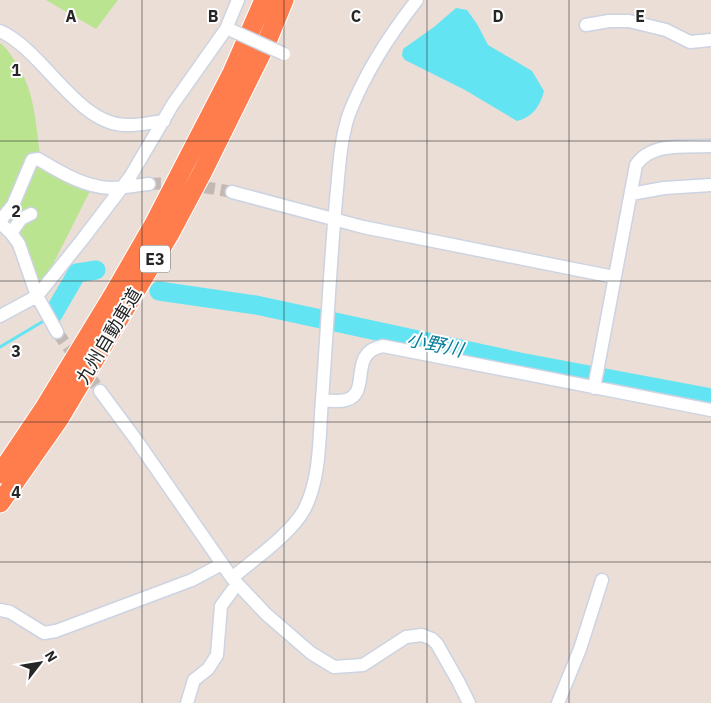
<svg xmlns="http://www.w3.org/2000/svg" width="711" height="703" font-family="'IBM Plex Sans','Noto Sans JP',sans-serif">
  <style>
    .green { fill: #bbe490 }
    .water { fill: #63e4f2 }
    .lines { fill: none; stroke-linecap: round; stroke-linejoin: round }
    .stream { stroke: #63e4f2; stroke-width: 3 }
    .river { stroke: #63e4f2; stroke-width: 19 }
    .minor-tunnel { stroke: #c3b9b4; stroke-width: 12; stroke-dasharray: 12 6; stroke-linecap: butt }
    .minor-casing { stroke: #ccd3e1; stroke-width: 15 }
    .highway-casing { stroke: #fff; stroke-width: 21 }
    .minor { stroke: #fff; stroke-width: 12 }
    .highway { stroke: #ff7c4d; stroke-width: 19 }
    .minor-bridge-casing { stroke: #ccd3e1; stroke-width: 15; stroke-linecap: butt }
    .minor-bridge { stroke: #fff; stroke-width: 12 }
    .grid { fill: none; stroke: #262626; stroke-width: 1; stroke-opacity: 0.55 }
    .labels { text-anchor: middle; stroke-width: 4; stroke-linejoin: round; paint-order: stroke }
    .shield { fill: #fff; stroke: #676767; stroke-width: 1 }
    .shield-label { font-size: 16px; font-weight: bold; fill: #262626 }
    .street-label { font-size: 18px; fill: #262626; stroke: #fff }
    .water-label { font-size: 19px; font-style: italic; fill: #087f99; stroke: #fff }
    .grid-label { font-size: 16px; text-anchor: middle; font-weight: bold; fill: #262626; stroke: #fff; stroke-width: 4; stroke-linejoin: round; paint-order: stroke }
  </style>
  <rect width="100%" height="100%" fill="#eaded7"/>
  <path class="green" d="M46,0H118L96,29Z
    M0,43C7,48 10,54 15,61C35,91 35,119 40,154L93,185L40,290L0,219Z"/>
  <path class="water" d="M456,8L467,10L477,24L488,45L532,71L544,91C540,106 533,117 517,121L465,90L405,60L402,56L403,49L434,27Z"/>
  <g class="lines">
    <path class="stream" d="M0,347L47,319"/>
    <path class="river" d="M159,291L256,305L520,362L711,398
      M52,316L77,273L96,270"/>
    <path class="minor-tunnel" d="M149,184C176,182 205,187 232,192
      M57,332L100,391"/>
    <defs>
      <path id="minor" d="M586,25L609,21H629L666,30L690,42L711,40
        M0,31C43,50 77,124 125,125C138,126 152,122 164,121
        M232,192L363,227L614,277
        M631,194L664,188L711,185
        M0,221L13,205L32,160L38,159C60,172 84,187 110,188C123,188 137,185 149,184
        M0,223L11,233L19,244L37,296L57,332
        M11,233L21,219L31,214
        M0,316L37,296L82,240L130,177L173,104L226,29L238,0
        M594,388L636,165C651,142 687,147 711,146
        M100,391L137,441L232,578L266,614L311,653L334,667L363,665L406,637L422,635L432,639L437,644L458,681L469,703
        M322,400C327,333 330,266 336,200C339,171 340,140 349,114C365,73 390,34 417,0
        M232,578C253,560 291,534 304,510C321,479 319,435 322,400C330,401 339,402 346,400C372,393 347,352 383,346L711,410
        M0,610L10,612L44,633L56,631L192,580L222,564
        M187,703L194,680L208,669L217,655L221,606L237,584
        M558,703L580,649L602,580"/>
      <path id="highway" d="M0,474L45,407L112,297L154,224L232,73L264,0
        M0,503L59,419L169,235L202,173L266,44L284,0"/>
    </defs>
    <use href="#minor" class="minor-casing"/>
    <use href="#highway" class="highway-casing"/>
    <use href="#minor" class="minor"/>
    <use href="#highway" class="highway"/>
    <defs>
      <path id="minor-bridge" d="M233,31L284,54"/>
    </defs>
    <use href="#minor-bridge" class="minor-bridge-casing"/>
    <use href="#minor-bridge" class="minor-bridge"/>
  </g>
  <path class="grid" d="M142,0V703M284,0V703M427,0V703M569,0V703M0,141H711M0,281H711M0,422H711M0,562H711"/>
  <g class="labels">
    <rect class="shield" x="140" y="245.5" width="30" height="27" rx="4"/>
    <g class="shield-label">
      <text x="155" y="265">E3</text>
    </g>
    <g class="street-label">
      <text transform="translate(109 336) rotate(-59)" y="6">九州自動車道</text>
    </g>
    <g class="water-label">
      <text transform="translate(435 344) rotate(12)" y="7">小野川</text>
    </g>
  </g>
  <g class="grid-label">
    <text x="71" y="22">A</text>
    <text x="213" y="22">B</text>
    <text x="356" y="22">C</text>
    <text x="498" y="22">D</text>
    <text x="640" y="22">E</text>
    <text x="16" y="76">1</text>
    <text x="16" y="217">2</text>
    <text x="16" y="357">3</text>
    <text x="16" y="498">4</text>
  </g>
  <g transform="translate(40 663) rotate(59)" stroke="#ffffff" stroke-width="4" paint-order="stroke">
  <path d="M0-4L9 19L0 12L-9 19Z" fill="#262626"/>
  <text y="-8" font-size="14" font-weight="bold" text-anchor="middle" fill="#262626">N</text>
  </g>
</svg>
